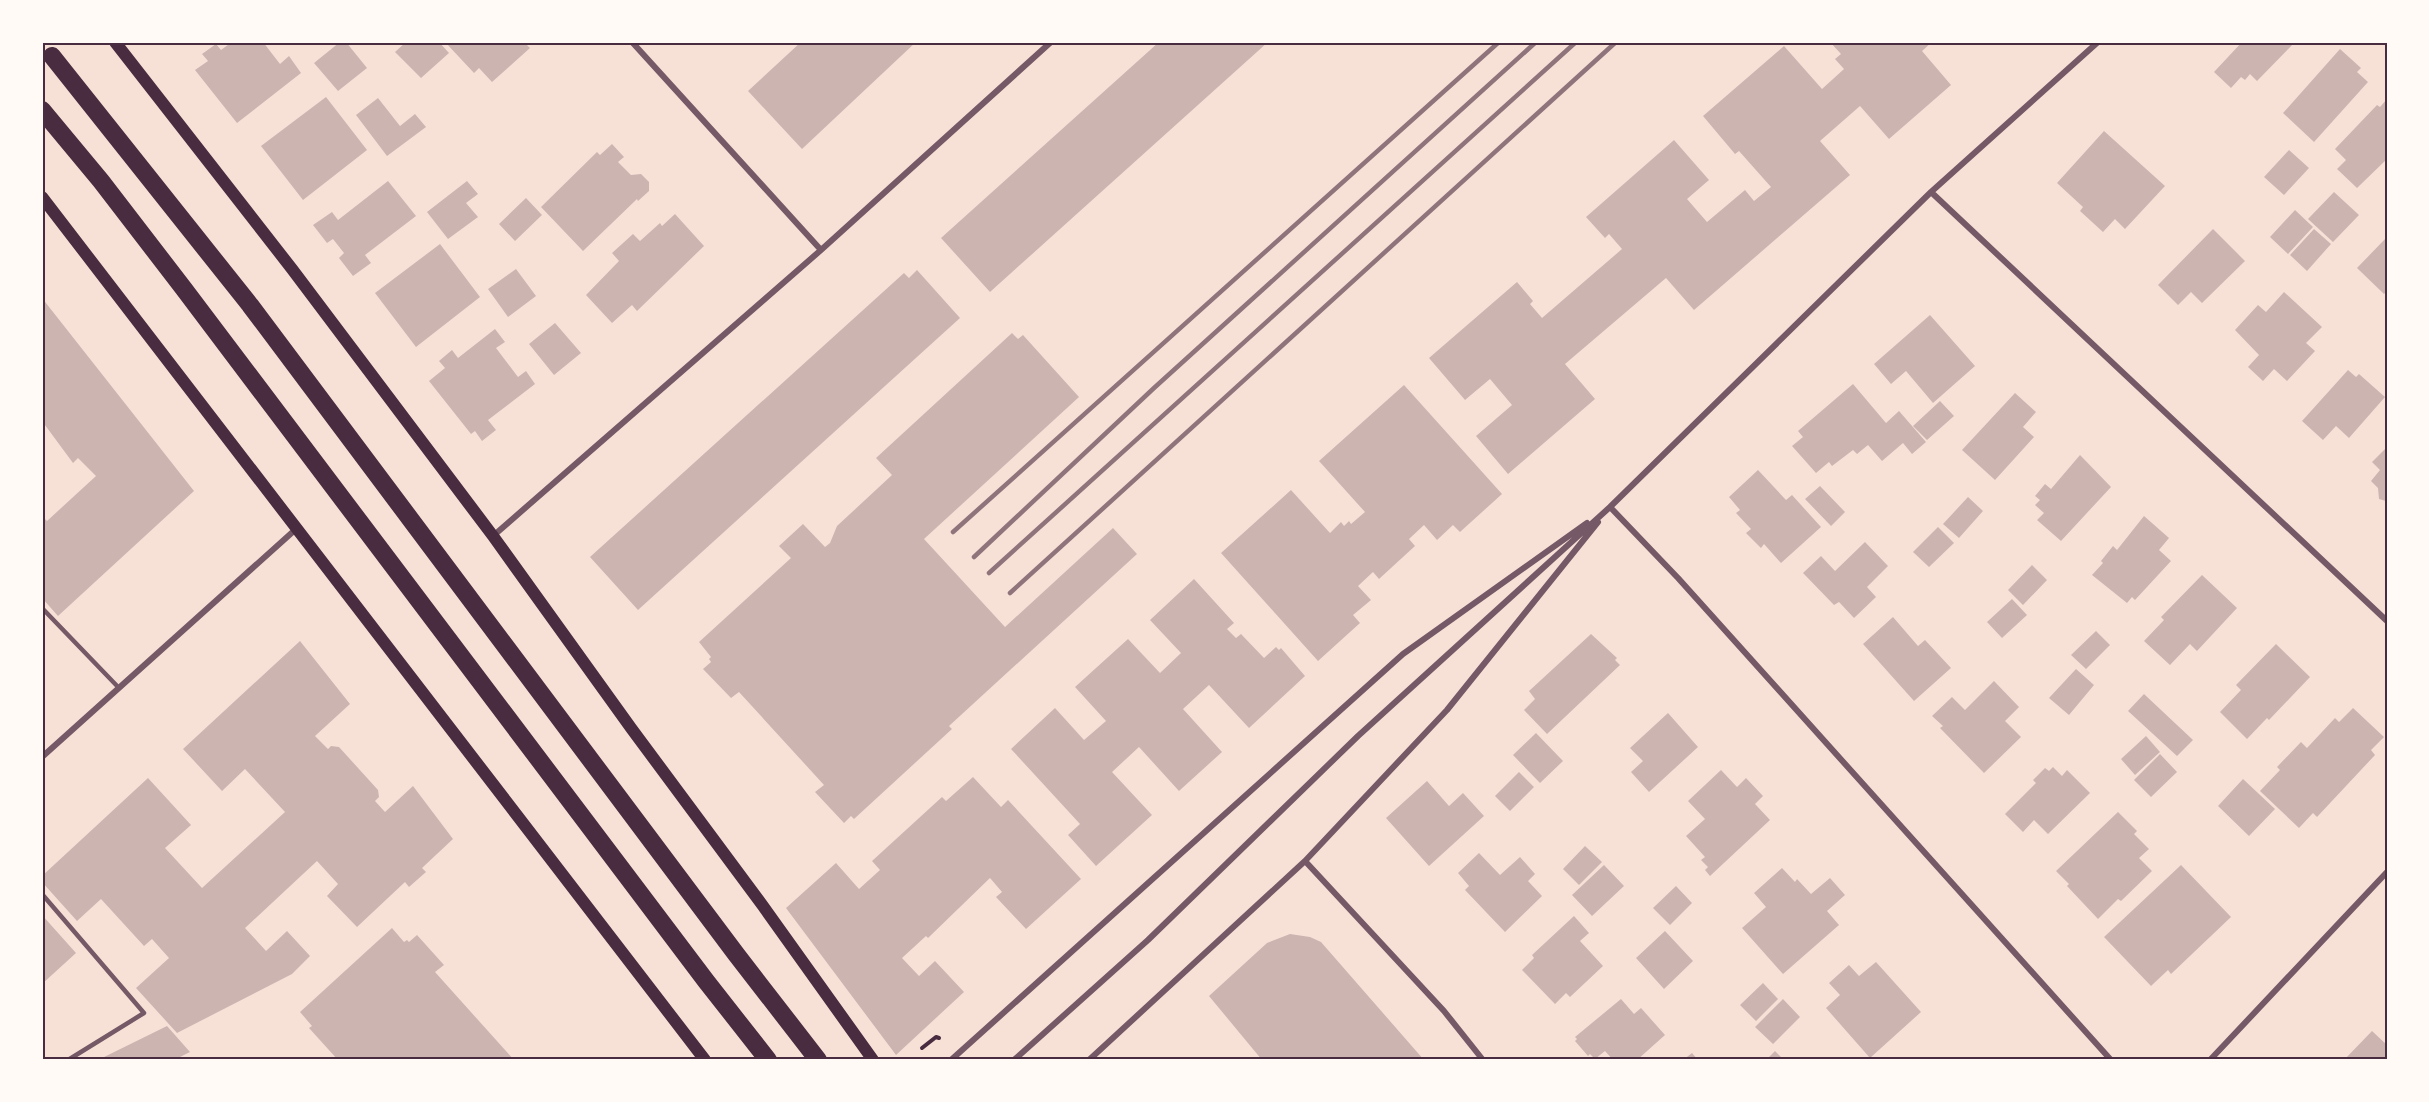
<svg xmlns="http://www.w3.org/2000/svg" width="2429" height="1102" font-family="Commissioner,sans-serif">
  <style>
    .building { fill: #ccb4b1 }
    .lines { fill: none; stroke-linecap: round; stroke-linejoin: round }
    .path { stroke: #4a2c40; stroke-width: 4 }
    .service { stroke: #755966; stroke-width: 4.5 }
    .minor { stroke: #755966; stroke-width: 6 }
    .secondary { stroke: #4a2c40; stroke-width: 12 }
    .motorway { stroke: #4a2c40; stroke-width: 18 }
    .rail { stroke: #8f747c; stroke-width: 4.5 }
    .neatline { fill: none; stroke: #4a2c40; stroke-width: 2 }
  </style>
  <rect width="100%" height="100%" fill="#f7e1d7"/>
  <path class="building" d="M232,42H263L280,64L289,56L301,73L237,123L195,70L208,61L202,54L216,44L221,50Z
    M340,42H346L367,68L338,91L314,63Z
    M406,42H439L449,53L421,78L395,52Z
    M445,42H524L530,48L492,82L479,68L474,73Z
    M801,42H916L802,149L748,91Z
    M1159,42H1268L990,292L941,238Z
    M1830,42H1932L1922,51L1951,85L1889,139L1860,106L1820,141L1850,175L1694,310L1666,278L1565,364L1595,399L1508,474L1476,436L1512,405L1490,379L1465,400L1429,358L1517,282L1533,301L1530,304L1542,318L1622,249L1609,234L1605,238L1586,217L1674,140L1709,180L1687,199L1707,222L1745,190L1754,201L1771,187L1739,151L1735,154L1703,116L1784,46L1822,89L1844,69L1835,59L1841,54Z
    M2242,42H2295L2257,81L2250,74L2245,80L2241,77L2231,88L2214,72Z
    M2340,49L2361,68L2357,72L2368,82L2314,142L2283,113Z
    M326,97L367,150L303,200L261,146Z
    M378,98L400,126L415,114L426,127L387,156L356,115Z
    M2387,99V159L2357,188L2337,169L2346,160L2335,149L2377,105L2380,107Z
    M2104,131L2165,186L2125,229L2115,219L2103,232L2080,211L2083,207L2057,183Z
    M612,144L624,157L618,162L631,175L641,174L649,182V191L638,201L637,199L583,251L541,207L597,152L600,155Z
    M2289,150L2309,168L2284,195L2264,177Z
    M388,181L416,216L365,255L371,263L353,276L339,258L344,253L333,239L327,243L313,225L332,212L338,220Z
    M467,181L478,194L466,203L478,217L448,239L427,212Z
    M2334,192L2359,215L2333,242L2308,219Z
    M526,198L542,215L515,241L499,224Z
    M2295,210L2313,227L2288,254L2270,237Z
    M675,214L704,246L637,311L632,305L612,323L586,295L619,261L612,253L633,234L640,241L660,223L662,226Z
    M2213,229L2245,261L2202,303L2191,292L2178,305L2158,285Z
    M2314,229L2331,244L2307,271L2290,255Z
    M2386,238L2387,291L2384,294L2357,268Z
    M440,244L480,297L416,347L375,293Z
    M516,269L536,296L508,317L488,289Z
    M917,270L960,318L638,610L590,557L904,273L909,278Z
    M2284,292L2322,327L2306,343L2315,351L2287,381L2274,369L2263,381L2248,367L2259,355L2235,330L2258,305L2266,312Z
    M42,298L194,491L58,616L42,598V516L47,521L96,476L78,458L73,463L42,421Z
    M1930,315L1975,366L1933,403L1906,371L1891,384L1874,364Z
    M555,323L581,353L554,375L529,344Z
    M495,329L505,342L496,348L518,377L526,371L535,384L488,420L496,430L482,441L475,431L471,434L429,381L445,368L439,361L452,350L458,358Z
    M1012,333L1018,339L1023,335L1079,397L924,539L1005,627L1113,528L1137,554L949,726L952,729L854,819L851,816L844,823L815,792L824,785L739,692L731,698L703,669L711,662L709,659L711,657L699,642L791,558L779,546L803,524L825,547L830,543L837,526L892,475L876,458Z
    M2348,370L2356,377L2359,374L2385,397L2349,438L2336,426L2323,440L2302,421Z
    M1853,384L1886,423L1899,411L1926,442L1912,454L1903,443L1882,461L1868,445L1857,454L1853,450L1832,466L1829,462L1816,473L1792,446L1803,437L1798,431Z
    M1404,385L1502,494L1460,532L1453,525L1437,540L1424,525L1409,539L1415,546L1379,579L1373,572L1358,586L1371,600L1353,615L1360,623L1318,661L1221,553L1291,490L1330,533L1341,522L1344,526L1349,521L1351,524L1365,512L1319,461Z
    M2015,393L2036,412L2023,427L2034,437L1995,480L1962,450Z
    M1940,401L1954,416L1927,440L1913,426Z
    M2387,447V501H2386L2379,499L2378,488L2371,481L2380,470L2372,462Z
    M2080,455L2111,487L2061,541L2037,520L2044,513L2035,505L2040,500L2035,496L2045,484L2051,489Z
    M1758,470L1786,500L1792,495L1821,527L1781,563L1764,544L1761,548L1746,533L1751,529L1736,513L1740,510L1729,497Z
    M1820,486L1845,512L1831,526L1805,499Z
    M1968,497L1983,511L1959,538L1943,524Z
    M2144,516L2169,538L2159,550L2171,561L2135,600L2132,597L2127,603L2092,575L2103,563L2101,561L2113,546L2117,550Z
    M1938,527L1954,543L1929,567L1913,552Z
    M1865,542L1888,566L1867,587L1876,597L1854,618L1839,602L1834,605L1803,573L1821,556L1835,571Z
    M2032,565L2047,580L2023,605L2008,590Z
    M2202,575L2237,608L2197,651L2190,644L2170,665L2144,641L2164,620L2161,617Z
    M1194,579L1234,623L1227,629L1236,638L1241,634L1264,658L1276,647L1279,650L1281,648L1305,676L1249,728L1209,685L1183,709L1222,752L1179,791L1139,747L1112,772L1152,815L1096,866L1068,835L1080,824L1011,749L1055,708L1084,740L1106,721L1075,687L1128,639L1160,673L1181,653L1150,620Z
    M2012,599L2027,615L2002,638L1987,622Z
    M1893,617L1918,646L1925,640L1951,668L1914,701L1863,644Z
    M2096,631L2110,645L2086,669L2071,655Z
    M1591,634L1617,658L1615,660L1620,665L1547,734L1524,710L1535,699L1529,691Z
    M300,641L350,704L315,736L328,749L331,746L339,747L378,790L379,797L375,801L385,812L413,786L453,839L422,868L426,872L409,887L405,882L357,927L327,896L338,884L317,861L245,928L266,951L287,931L310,956L292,974L177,1033L136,988L169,958L152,939L144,946L101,899L77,921L42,882V876L148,778L191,825L165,848L202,888L285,812L245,769L222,791L183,749Z
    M2276,644L2310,677L2269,720L2267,718L2247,739L2220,712L2241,690L2236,685Z
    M2076,669L2094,685L2069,715L2049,698Z
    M1994,681L2019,707L2005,721L2021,737L1984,773L1940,728L1943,726L1932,716L1952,697L1965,710Z
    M2144,694L2193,740L2177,756L2128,711Z
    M2353,708L2384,737L2371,750L2375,755L2317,817L2313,813L2299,828L2260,791L2280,770L2277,767L2301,742L2307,748L2335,718L2339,722Z
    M1668,713L1698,747L1649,792L1631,772L1643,761L1630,748Z
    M1536,733L1563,761L1540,783L1513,755Z
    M2146,736L2160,752L2135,775L2121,759Z
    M2160,754L2177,772L2151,797L2134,780Z
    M2053,767L2062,776L2067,770L2090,793L2048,834L2034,820L2023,832L2005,814L2036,783L2033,780L2045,768L2049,771Z
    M1721,770L1737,787L1746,778L1763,796L1755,804L1770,820L1710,876L1705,870L1708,867L1701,860L1705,857L1686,836L1705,819L1688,801Z
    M1519,772L1534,787L1510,811L1495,796Z
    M973,777L1001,807L1008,800L1081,879L1026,929L996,897L1002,892L990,878L928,938L926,936L902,958L919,976L935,961L964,992L896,1055L786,908L836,863L859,889L880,870L872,861L942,797L946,801Z
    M2243,779L2275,809L2249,836L2218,806Z
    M1427,781L1449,806L1463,793L1484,816L1429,866L1386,818Z
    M2118,812L2137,831L2134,834L2149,849L2139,858L2152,871L2121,901L2118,899L2098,919L2067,886L2069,884L2056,871Z
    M1585,846L1602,862L1579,885L1563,869Z
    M1479,853L1500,875L1520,857L1535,874L1528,881L1542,896L1505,932L1465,890L1469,886L1458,873Z
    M1604,865L1624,886L1592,916L1572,895Z
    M2181,865L2231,917L2171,974L2168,970L2151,986L2104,937Z
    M1782,868L1795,882L1797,879L1811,894L1830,878L1845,895L1827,911L1839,925L1783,974L1742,928L1766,907L1754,893Z
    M1676,886L1692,903L1670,925L1653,908Z
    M42,915L76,953L42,984Z
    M1574,916L1589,933L1580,941L1603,966L1570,997L1566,993L1555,1004L1522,970L1534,958L1532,955Z
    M392,928L404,942L407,940L409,942L417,935L444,965L435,972L514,1060H338L309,1028L312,1026L300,1012Z
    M1665,931L1693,961L1664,989L1636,958Z
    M1290,934L1310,937L1321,942L1424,1060H1262L1209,996L1267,943Z
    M1876,962L1921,1012L1870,1058L1826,1008L1840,995L1829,983L1849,965L1859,976Z
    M1763,983L1778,999L1756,1021L1740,1005Z
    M1621,999L1634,1014L1641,1008L1665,1035L1637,1060H1613L1605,1051L1595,1059L1590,1054L1588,1056L1575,1041L1577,1039L1575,1037Z
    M1783,999L1800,1017L1773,1044L1755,1027Z
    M167,1026L190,1052L174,1060H98Z
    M2372,1031L2387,1045V1060H2344Z
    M1775,1051L1784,1060H1766Z
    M1692,1053L1698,1060H1683Z"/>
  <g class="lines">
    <path class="path" d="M922,1048L936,1037L939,1038"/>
    <path class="service" d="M42,608L119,688
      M42,894L144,1013L68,1060"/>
    <path class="minor" d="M632,42L821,250
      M1931,192L2387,621
      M1610,507L1678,578L2111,1060
      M493,536L821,250L1051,42
      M42,757L296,529
      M1305,861L1444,1011L1483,1060
      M951,1060L1403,654L1587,523
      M1014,1060L1148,940L1358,736L1610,507L1931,192L2098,42
      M1089,1060L1305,861L1447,710L1598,522
      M2210,1060L2387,872"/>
    <path class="secondary" d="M115,42L292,269L493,536L631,728L763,906L873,1060
      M42,197L705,1060"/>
    <path class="motorway" d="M52,56L250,305L736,954L818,1060
      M42,110L101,181L184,289L706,981L768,1060"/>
    <path class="rail" d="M953,532L1499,42
      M974,557L1154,388L1536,42
      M989,573L1576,42
      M1010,593L1616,42"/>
  </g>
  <rect width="2429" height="1102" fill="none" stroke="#fffaf5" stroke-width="87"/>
  <rect x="44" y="44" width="2342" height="1014" class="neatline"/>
</svg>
